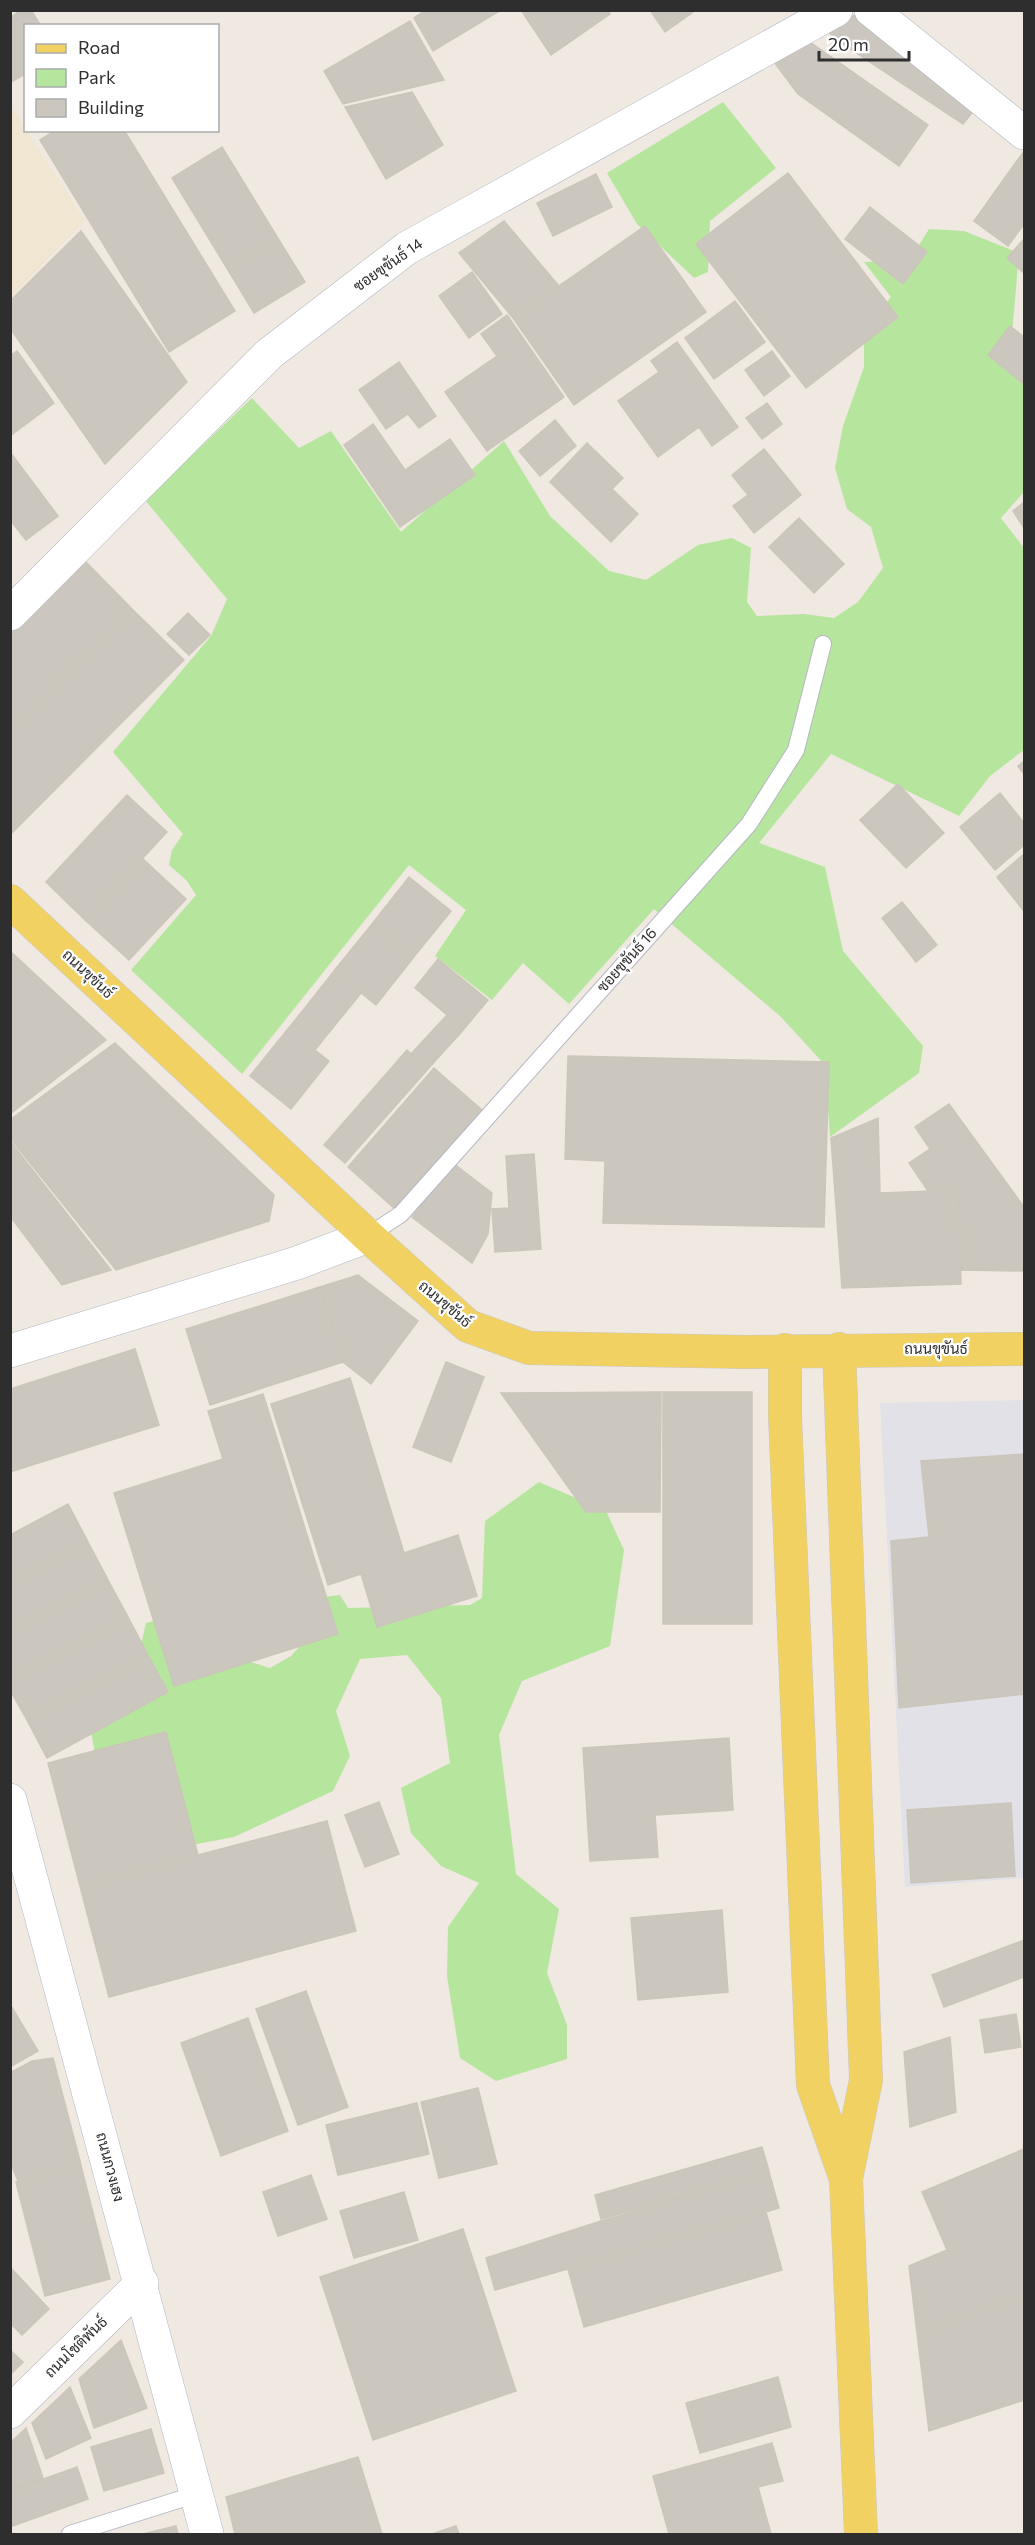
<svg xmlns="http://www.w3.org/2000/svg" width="1035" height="2545" font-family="Commissioner,Sarabun,sans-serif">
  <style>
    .industrial { fill: #e3e1e8 }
    .education { fill: #f0e6d1 }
    .green { fill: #b6e59e }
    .building { fill: #cbc7bf; stroke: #cbc5ba; stroke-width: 1.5 }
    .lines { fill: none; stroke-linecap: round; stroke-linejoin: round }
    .service-casing { stroke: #b4b7c1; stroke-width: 18 }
    .minor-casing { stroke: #b4b7c1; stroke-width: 34 }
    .tertiary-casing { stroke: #b4b7c1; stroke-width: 34 }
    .primary-casing { stroke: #c9c9c9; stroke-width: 34 }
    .service { stroke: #fff; stroke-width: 16 }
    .minor { stroke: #fff; stroke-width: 33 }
    .tertiary { stroke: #fff; stroke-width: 33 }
    .primary { stroke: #f2d163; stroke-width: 33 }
    .labels { text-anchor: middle; stroke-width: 4.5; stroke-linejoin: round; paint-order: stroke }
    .street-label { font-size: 15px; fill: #2e2e2e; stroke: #fff }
  </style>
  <rect width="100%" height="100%" fill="#efe9e1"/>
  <path class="industrial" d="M1024,1400V1878L905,1887L880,1403Z"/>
  <path class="education" d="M10,105L85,221L11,297H10Z"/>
  <path class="green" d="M723,102L776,168L710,221L708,272L694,278L637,224L607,173Z
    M929,229L964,231L1019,253L1009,370L1024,381V492L1001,518L1024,548V750L990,776L959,816L831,754L759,843L825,867L843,951L923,1046L919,1073L830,1137L825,1065L780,1016L654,909L569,1004L523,963L492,1000L435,956L466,910L409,865L242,1074L131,970L196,895L187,881L169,865L172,850L183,834L113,752L211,636L227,599L145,500L252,398L299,448L331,431L401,532L504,441L550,516L609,571L646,580L698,545L732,538L751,548L747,602L757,616L804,614L834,618L858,602L883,568L871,527L847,509L835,468L843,426L864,367V330L891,297L864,262L910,260Z
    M539,1482L606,1511L624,1550L610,1646L522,1681L499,1735L516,1874L559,1909L547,1973L567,2025V2059L496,2081L460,2058L447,1976L448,1927L479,1883L441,1866L411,1833L401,1788L450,1763L441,1698L407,1655L360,1659L336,1711L350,1756L333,1791L234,1837L192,1845L98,1772L89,1719L139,1654L146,1623L190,1611L222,1653L270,1668L291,1656L316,1628L317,1598L340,1595L348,1608L470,1605L482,1598L485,1521Z"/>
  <path class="building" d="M21,10H31L41,26H26V73L10,83V18Z
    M426,10H501L433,51L414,18Z
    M521,10H608L610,14L551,55Z
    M650,10H696L665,32Z
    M855,15L867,24L849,48L828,32Z
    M410,21L444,80L343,104L324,71Z
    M867,24L975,109L963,124L849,48Z
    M810,42L928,125L899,166L798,94L774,62Z
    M412,92L443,145L386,179L345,107Z
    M56,130H124L235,311L169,352L40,140Z
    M222,147L279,240L228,270L172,178Z
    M1024,151V224L1008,246L974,221Z
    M788,173L898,317L806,388L696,244Z
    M596,174L612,207L553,236L537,203Z
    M870,207L927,252L903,284L845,239Z
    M504,221L559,286L513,318L459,253Z
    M645,226L706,312L574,405L513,318Z
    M81,231L187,382L105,464L10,328V301Z
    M1024,239V273L1007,258Z
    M279,240L305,282L254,313L228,270Z
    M472,272L502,314L469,338L439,296Z
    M735,301L765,342L714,379L685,338Z
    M507,315L564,397L487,451L445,392L497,356L481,334Z
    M1010,326L1024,337V384L988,355Z
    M677,342L738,427L712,446L699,427L658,457L618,401L659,372L651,361Z
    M17,351L54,403L10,436V356Z
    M772,351L790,376L764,396L745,370Z
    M399,362L436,416L419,428L408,414L386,429L359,390Z
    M767,403L782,424L762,439L746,418Z
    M555,420L576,446L540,476L519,451Z
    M373,424L405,470L450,439L475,475L400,527L344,445Z
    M587,443L623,478L612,489L638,514L611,542L550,482Z
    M764,449L801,495L754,533L733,506L748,495L732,475Z
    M10,452L58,516L26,540L10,520Z
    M1024,502V528L1013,511Z
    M799,518L844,564L814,593L769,547Z
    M83,559L132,609L10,732V633Z
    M132,609L184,660L10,835V732Z
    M188,613L210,635L189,655L167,634Z
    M1024,761V774L1018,766Z
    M898,784L944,833L906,868L860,820Z
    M1000,793L1024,823V845L995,870L960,827Z
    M127,795L167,832L85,920L46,882Z
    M1024,854V911L997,877Z
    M142,858L186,899L129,960L85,920Z
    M409,877L451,911L413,958L372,924Z
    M902,902L937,945L916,962L882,918Z
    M372,924L413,958L376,1005L334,971Z
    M10,951L106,1040L10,1114Z
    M438,959L488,1000L464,1029L415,988Z
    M334,971L361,993L327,1035L300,1014Z
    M300,1014L327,1035L315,1050L329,1061L291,1109L250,1076Z
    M447,1015L464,1029L428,1069L411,1054Z
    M115,1043L274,1195L269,1221L116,1270L10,1138V1120Z
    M407,1050L428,1069L345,1163L324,1145Z
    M568,1056L829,1062L824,1227L603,1223L605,1161L565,1159Z
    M434,1068L482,1110L395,1209L348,1167Z
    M949,1104L1024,1207V1271L962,1270L958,1190L928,1191L909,1163L930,1149L915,1127Z
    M878,1118L880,1193L958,1190L961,1284L842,1288L831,1138Z
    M10,1141L111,1270L62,1285L10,1216Z
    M534,1154L541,1249L495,1252L492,1209L509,1208L506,1156Z
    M453,1163L492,1193L488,1234L472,1263L412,1217Z
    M358,1275L418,1321L371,1384L343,1362L320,1287Z
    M320,1287L343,1362L210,1405L186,1329Z
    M135,1349L159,1425L10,1472V1389Z
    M446,1362L484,1377L451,1462L413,1447Z
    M350,1378L404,1553L458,1535L477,1596L377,1627L361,1574L328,1585L271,1404Z
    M661,1392L660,1512H586L501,1393Z
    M663,1392H752V1624H663Z
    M263,1394L338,1634L174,1686L114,1493L223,1459L208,1411Z
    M1024,1454V1694L899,1708L891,1541L929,1537L921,1461Z
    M68,1504L88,1542L10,1584V1535Z
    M88,1542L108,1580L10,1632V1584Z
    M108,1580L128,1617L10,1681V1632Z
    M128,1617L148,1655L27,1720L10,1690V1681Z
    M148,1655L168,1692L47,1758L27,1720Z
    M166,1732L198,1855L80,1886L48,1763Z
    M729,1738L733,1810L655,1815L658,1857L590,1861L583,1748Z
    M379,1802L399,1854L365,1867L345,1815Z
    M1011,1803L1015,1876L911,1883L907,1810Z
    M327,1821L356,1931L109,1997L80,1886Z
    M722,1910L728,1992L638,2000L631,1918Z
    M1024,1940V1977L944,2007L932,1975Z
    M306,1991L348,2107L298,2125L256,2009Z
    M10,2004L38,2051L10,2067Z
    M1016,2014L1021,2047L985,2053L980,2020Z
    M248,2018L288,2131L221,2156L181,2043Z
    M950,2037L956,2112L910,2127L904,2052Z
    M53,2058L81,2165L18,2181L10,2161V2073L32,2061Z
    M478,2088L497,2164L439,2178L421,2102Z
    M417,2103L429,2154L338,2175L326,2125Z
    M762,2147L769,2171L601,2219L595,2195Z
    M1024,2149V2295L917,2333L909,2266L947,2250L922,2192Z
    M81,2166L110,2279L45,2296L16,2182Z
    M769,2172L779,2208L495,2290L486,2258L601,2221Z
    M311,2175L327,2219L278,2236L263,2192Z
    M404,2192L418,2240L354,2258L340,2211Z
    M766,2212L782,2270L584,2327L568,2269Z
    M463,2229L516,2391L373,2440L320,2277Z
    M10,2267L49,2309L22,2335L10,2323Z
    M1024,2295V2400L929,2431L917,2333Z
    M121,2340L147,2408L94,2428L79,2379Z
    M10,2350L23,2362L10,2375Z
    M778,2377L791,2427L700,2453L686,2403Z
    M70,2387L91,2438L46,2459L32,2423Z
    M26,2428L43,2478L10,2490V2443Z
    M151,2429L164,2473L104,2491L91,2447Z
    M772,2443L783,2481L758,2487L771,2534H669L653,2476Z
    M358,2457L382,2534H235L226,2497Z
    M77,2467L88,2499L10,2527V2491Z
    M176,2526L178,2534H143Z
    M456,2526L459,2534H432Z"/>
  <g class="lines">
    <defs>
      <path id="service" d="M368,1236L401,1214L749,824L796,750L823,644
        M70,2534L197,2494"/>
      <path id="minor" d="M871,10L1024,133
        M10,614L269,354L407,248L836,10"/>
      <path id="tertiary" d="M10,1351L297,1263L368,1236
        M10,1800L207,2534
        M10,2412L142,2283"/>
      <path id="primary" d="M10,901L368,1236L468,1326L529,1348L747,1352L1024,1349
        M839,1349L866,2080L846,2179L861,2534
        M785,1350V1416L813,2085L846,2179"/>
    </defs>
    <use href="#service" class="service-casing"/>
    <use href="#minor" class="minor-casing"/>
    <use href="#tertiary" class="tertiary-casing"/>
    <use href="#primary" class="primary-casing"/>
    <use href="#service" class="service"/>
    <use href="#minor" class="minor"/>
    <use href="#tertiary" class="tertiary"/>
    <use href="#primary" class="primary"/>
  </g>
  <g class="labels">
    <g class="street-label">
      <text transform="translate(388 265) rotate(-35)" y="5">ซอยขุขันธ์ 14</text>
      <text transform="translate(627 960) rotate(-48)" y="5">ซอยขุขันธ์ 16</text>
      <text transform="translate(88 974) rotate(43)" y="5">ถนนขุขันธ์</text>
      <text transform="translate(445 1304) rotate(40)" y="5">ถนนขุขันธ์</text>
      <text x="936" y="1354">ถนนขุขันธ์</text>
      <text transform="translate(110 2167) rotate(75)" y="5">ถนนกวงเฮง</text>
      <text transform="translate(76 2347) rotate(-44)" y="5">ถนนโชติพันธ์</text>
    </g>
  </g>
  <rect width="1035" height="2545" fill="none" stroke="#2e2e2e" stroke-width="24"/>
  <rect x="24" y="24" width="195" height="108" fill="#ffffff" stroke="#ababab" stroke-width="1.5"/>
  <rect x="36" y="44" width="30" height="9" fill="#f2d163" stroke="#ababab" stroke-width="1.5"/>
  <text x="78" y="54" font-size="18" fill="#2e2e2e">Road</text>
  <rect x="36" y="69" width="30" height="18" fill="#b6e59e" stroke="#ababab" stroke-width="1.5"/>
  <text x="78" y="84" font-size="18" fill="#2e2e2e">Park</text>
  <rect x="36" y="99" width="30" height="18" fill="#cbc7bf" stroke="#ababab" stroke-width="1.5"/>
  <text x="78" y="114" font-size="18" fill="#2e2e2e">Building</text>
  <path d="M819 51v9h90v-9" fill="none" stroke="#2e2e2e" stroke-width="3"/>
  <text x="828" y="51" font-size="18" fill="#2e2e2e" stroke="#ffffff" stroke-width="4.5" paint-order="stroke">20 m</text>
</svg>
